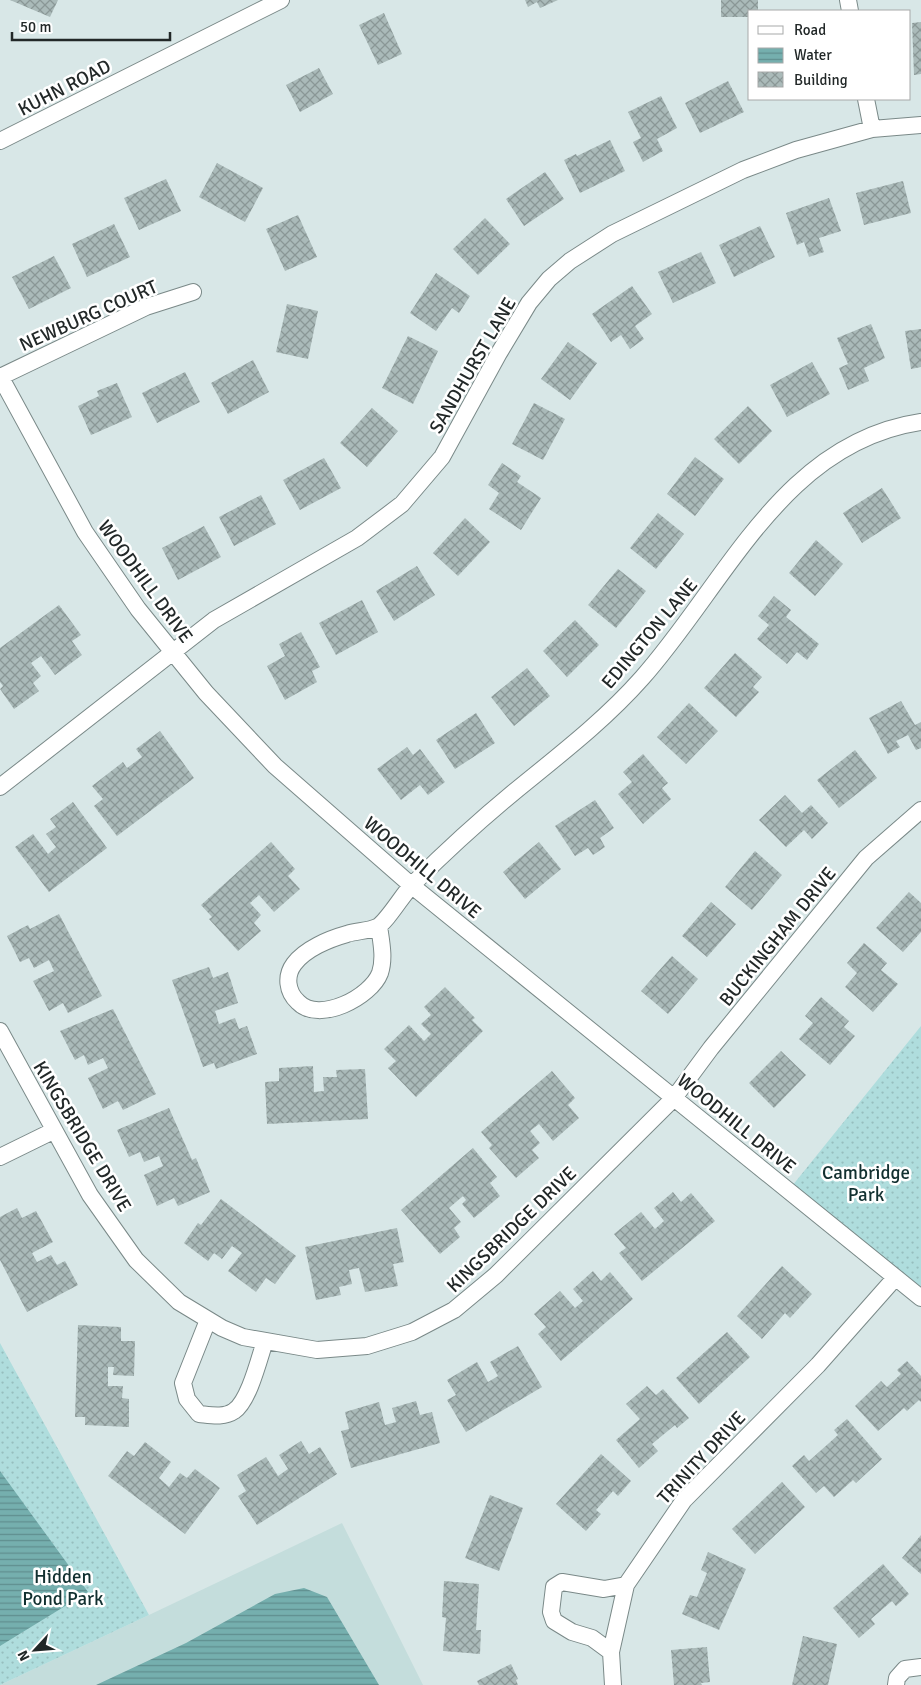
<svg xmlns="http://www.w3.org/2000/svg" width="921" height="1685" font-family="Signika,sans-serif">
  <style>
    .built { fill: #c4dddc }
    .grass { fill: url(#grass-dots) }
    .water { fill: url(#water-rules) }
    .building { fill: url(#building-cross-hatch) }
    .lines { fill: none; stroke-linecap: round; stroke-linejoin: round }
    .street-casing { stroke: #7a8988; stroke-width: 18 }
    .street { stroke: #fff; stroke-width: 16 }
    .labels { text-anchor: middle; stroke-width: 5; stroke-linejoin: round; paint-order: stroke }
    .street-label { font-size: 19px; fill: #222828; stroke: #fff }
    .park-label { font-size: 19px; fill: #123030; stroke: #fff }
  </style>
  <defs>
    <pattern id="grass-dots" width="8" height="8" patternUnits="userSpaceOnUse" patternTransform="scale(1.25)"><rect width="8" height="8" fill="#afdddd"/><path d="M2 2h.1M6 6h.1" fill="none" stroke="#96bebe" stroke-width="1.8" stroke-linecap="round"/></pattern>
    <pattern id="water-rules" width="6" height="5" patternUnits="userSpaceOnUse" patternTransform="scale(1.25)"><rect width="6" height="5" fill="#75afae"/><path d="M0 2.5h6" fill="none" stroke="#608e8e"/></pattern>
    <pattern id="building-cross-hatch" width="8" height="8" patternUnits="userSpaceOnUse" patternTransform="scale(1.25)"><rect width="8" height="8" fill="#aabab9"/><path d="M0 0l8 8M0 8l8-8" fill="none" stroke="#8a9796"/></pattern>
  </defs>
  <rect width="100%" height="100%" fill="#d8e7e7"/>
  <path class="built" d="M342,1523L423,1685H0L149,1615Z"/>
  <path class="grass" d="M921,1026V1298L788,1191Z
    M0,1343L149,1615L0,1685Z"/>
  <path class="water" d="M0,1471L88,1592L0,1646Z
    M304,1588L327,1597L379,1685H96L186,1643L275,1594Z"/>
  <path class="building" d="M10,0H58L50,17Z
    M525,0H558L540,8L537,2L528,7Z
    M721,0H758V11H750V17H721Z
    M384,13L402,54L378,65L359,25Z
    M921,22V74L914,75L912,23Z
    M319,68L333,94L300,112L286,85Z
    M728,81L744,112L700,133L685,103Z
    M661,96L677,128L657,139L663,151L643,162L633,142L641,138L628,112Z
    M610,140L625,171L580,193L564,160L576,154L577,156Z
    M217,163L263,188L245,222L199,197Z
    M545,172L564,199L524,226L506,199Z
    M166,179L181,211L139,230L124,198Z
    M903,181L911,213L864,225L856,193Z
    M829,198L841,231L819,238L824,252L809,257L804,242L797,245L786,213Z
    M298,215L317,257L285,271L266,229Z
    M485,218L510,244L478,275L453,249Z
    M114,224L130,257L87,277L72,244Z
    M760,226L775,257L734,277L719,245Z
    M701,252L716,283L673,303L658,272Z
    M54,256L71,288L29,309L12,277Z
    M436,273L470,296L459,313L452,308L436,331L410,313Z
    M632,286L652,314L635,326L644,339L630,349L621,335L611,342L592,314Z
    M287,304L318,311L308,359L276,352Z
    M871,324L885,358L864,368L869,381L848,390L839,368L848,364L837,338Z
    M921,329V367L911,369L905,331Z
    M408,336L438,351L413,404L382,388Z
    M568,342L597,363L570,400L541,379Z
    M253,360L269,392L228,414L211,383Z
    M812,362L830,394L787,417L770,385Z
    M185,372L200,402L157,423L142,393Z
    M117,383L132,417L91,435L78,406L99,396L97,391Z
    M534,403L565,419L543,460L512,444Z
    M748,406L772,431L739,464L714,439Z
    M372,408L398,431L367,467L340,443Z
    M695,457L724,479L695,516L667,494Z
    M324,458L341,488L300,510L283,480Z
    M502,463L521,476L517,482L541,498L521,530L489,509L499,493L488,485Z
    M882,488L901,518L862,543L843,513Z
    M261,495L276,524L234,546L219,517Z
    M658,513L684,534L656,569L630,548Z
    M465,518L490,542L458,576L433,553Z
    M204,526L221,557L178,580L162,548Z
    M816,540L843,564L815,596L789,573Z
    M417,566L435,595L394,621L376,591Z
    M618,569L646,591L616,628L588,605Z
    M774,596L791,610L786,617L819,644L807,660L797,652L787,664L757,639L769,625L758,616Z
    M362,600L378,632L336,655L319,623Z
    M59,605L81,635L72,641L82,655L55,675L41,656L31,663L41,676L33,683L39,691L14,709L0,689L3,686L0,682V648Z
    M575,620L599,645L567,677L543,651Z
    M301,632L320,667L312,671L317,682L285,700L267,666L285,656L279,644Z
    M735,653L762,677L753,687L759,692L736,717L704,688Z
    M527,668L550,696L514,726L491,697Z
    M901,701L915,725L921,722V748L916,750L908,735L896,741L900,747L888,754L869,718Z
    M689,703L718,731L686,764L657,737Z
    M476,713L495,743L455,769L436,740Z
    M160,731L194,778L117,836L94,806L103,799L92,786L123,762L127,768L142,757L136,749Z
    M407,747L413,755L420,749L445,782L428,795L420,785L401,800L377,769Z
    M855,750L877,778L839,808L817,780Z
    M643,754L668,783L662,788L671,799L643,824L618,794L632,782L623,772Z
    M785,795L802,813L811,805L828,823L812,839L804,830L786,847L759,820Z
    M595,800L614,828L600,838L605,847L593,855L588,848L575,856L555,826Z
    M73,802L107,848L49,892L15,847L33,834L48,854L56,847L46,834L56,827L50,819Z
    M271,842L295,869L288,876L300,889L274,912L259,895L250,903L261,915L254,923L261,931L238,951L209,919L212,917L201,905Z
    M539,842L561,869L525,899L503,872Z
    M755,851L782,875L752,910L725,887Z
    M909,892L921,903V932L903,952L876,928Z
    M711,902L736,924L707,957L682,936Z
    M59,914L102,996L68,1013L63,1003L49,1011L33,981L54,971L49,960L34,968L29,958L20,962L7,936L28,925L30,929Z
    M864,943L887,963L881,970L898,984L873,1012L845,987L857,973L847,963Z
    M672,956L698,979L668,1014L641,991Z
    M209,967L213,978L228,972L238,1003L215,1011L219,1024L235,1018L239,1029L247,1026L257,1054L216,1069L214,1063L203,1067L172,980Z
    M445,987L475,1018L472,1020L483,1031L416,1097L388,1068L396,1061L384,1049L409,1025L424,1041L431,1034L421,1024L431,1015L424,1007Z
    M821,997L849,1021L844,1027L855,1036L830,1065L799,1039L813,1023L805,1016Z
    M113,1009L156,1094L123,1110L118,1101L103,1109L88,1078L108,1068L103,1058L88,1065L84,1055L75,1060L60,1031Z
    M781,1051L806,1075L774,1108L749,1083Z
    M313,1066L314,1092L324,1091L323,1077H337L336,1070L365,1069L368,1119L267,1124L265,1082L279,1081V1068Z
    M552,1071L575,1098L568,1105L579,1118L553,1141L539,1124L530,1131L540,1143L532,1150L539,1158L516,1178L489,1148L492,1145L481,1132Z
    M169,1108L192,1160L196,1158L210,1192L178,1206L174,1198L157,1206L144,1175L163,1166L159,1156L144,1162L140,1152L129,1157L117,1130Z
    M473,1148L497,1177L490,1183L500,1196L474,1218L462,1204L466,1200L463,1196L449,1208L461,1222L454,1228L460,1237L440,1254L401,1210Z
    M673,1192L681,1202L691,1193L715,1221L642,1281L619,1253L626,1248L614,1234L641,1212L655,1229L664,1221L654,1208Z
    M221,1199L296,1256L275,1284L266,1278L256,1292L228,1271L242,1253L232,1246L222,1259L214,1253L208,1261L184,1243L198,1223L201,1225Z
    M17,1208L22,1218L36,1211L53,1242L32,1253L37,1262L51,1255L57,1265L65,1261L78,1285L27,1312L0,1260V1217Z
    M397,1228L404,1262L393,1264L398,1286L365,1292L359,1268L349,1270L352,1284L339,1287L341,1295L316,1300L305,1247Z
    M782,1266L812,1294L790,1318L785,1313L762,1339L737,1316Z
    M593,1271L601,1281L610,1272L633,1299L561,1361L538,1334L546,1327L534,1314L560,1291L575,1308L583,1301L573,1289Z
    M78,1325L121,1327V1341H135L134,1376L113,1375L114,1367H108V1386H123L122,1398L129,1399V1427L85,1425V1417H75Z
    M727,1332L750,1357L699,1404L676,1378Z
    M518,1346L542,1387L466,1432L447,1400L456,1395L447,1380L477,1362L488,1382L498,1376L490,1362Z
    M907,1361L921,1376V1402L919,1400L907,1411L904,1408L878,1431L855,1406L881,1381L887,1387L901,1374L897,1370Z
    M647,1386L656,1395L663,1389L689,1418L677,1428L675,1425L652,1444L658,1451L639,1468L616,1440L640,1419L626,1404Z
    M416,1401L420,1415L432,1412L440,1443L351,1468L341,1431L349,1429L345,1412L379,1402L385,1425L396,1422L392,1408Z
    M847,1419L882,1459L856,1483L853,1480L834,1497L824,1486L816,1493L792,1466L804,1455L809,1461L838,1435L834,1430Z
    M301,1441L309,1454L320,1447L337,1474L257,1525L238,1496L246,1491L237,1475L266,1457L278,1476L288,1469L279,1455Z
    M145,1442L171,1462L159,1478L169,1487L180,1473L187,1478L195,1469L220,1488L185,1534L108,1476L127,1451L134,1456Z
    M601,1454L631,1481L618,1496L613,1491L596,1510L601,1514L586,1531L556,1504Z
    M782,1482L805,1507L755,1554L732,1529Z
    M490,1495L523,1508L499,1571L465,1558Z
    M921,1535V1574L902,1558Z
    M708,1552L746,1569L719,1630L682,1614L690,1595L697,1597L707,1573L701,1570Z
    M883,1564L909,1594L896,1606L892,1601L871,1619L875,1624L859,1638L833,1608Z
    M444,1581L479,1584L476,1630H481L480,1654L443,1651L446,1618L442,1617Z
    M803,1636L837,1644L828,1685H792Z
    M707,1647L710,1682L701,1683L702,1685H674L671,1650Z
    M511,1664L518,1679L516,1680L518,1685H479L477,1681Z"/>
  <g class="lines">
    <defs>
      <path id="street" d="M848,0L850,11
        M866,99L872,129
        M0,141L281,0
        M0,376L85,532L138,609L206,693L275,766L411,885L921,1298
        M0,377L146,307L193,292
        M0,787L214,620L357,538L402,504L442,457L499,353L529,303L549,279L570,261L612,234L743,170L796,150L872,129L921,125
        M379,926C381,941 385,958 380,973C371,997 319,1024 298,1002C287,992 285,976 294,964C305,949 329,939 347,934C356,931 369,931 377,927C387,922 404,892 414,883C446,851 479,821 514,792C558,756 604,721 642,678C725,585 783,442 921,422
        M0,1031L90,1195L136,1260L179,1302L222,1328L243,1337L317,1350L367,1346L412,1332L454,1310L496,1275L674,1098L711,1048L866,858L921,810
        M0,1157L53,1131
        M208,1320L183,1383L187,1399L199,1414C210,1415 224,1418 234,1411C249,1401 259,1359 265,1341
        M611,1652L626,1585
        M613,1685L611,1652L592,1638L572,1632L554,1621L551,1612L554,1587L562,1582L604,1589L626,1585L684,1500L818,1365L895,1278
        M896,1685L897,1678L905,1669L921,1667"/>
    </defs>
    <use href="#street" class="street-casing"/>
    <use href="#street" class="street"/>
  </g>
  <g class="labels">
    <g class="street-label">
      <text transform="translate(64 87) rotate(-27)" y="7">KUHN ROAD</text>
      <text transform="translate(88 315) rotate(-24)" y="7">NEWBURG COURT</text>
      <text transform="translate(472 365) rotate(-60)" y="7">SANDHURST LANE</text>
      <text transform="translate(146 581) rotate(54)" y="7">WOODHILL DRIVE</text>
      <text transform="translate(649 633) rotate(-50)" y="7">EDINGTON LANE</text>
      <text transform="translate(423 867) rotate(40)" y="7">WOODHILL DRIVE</text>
      <text transform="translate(777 936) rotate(-51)" y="7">BUCKINGHAM DRIVE</text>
      <text transform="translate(737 1123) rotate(39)" y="7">WOODHILL DRIVE</text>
      <text transform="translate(83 1136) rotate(59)" y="7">KINGSBRIDGE DRIVE</text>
      <text transform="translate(511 1229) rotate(-44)" y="7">KINGSBRIDGE DRIVE</text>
      <text transform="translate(701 1457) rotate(-47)" y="7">TRINITY DRIVE</text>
    </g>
    <g class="park-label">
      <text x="866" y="1179">Cambridge<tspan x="866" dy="22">Park</tspan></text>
      <text x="63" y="1583">Hidden<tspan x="63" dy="22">Pond Park</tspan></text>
    </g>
  </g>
  <rect x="748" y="10" width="162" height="90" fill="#ffffff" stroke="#a7a9a9"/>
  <rect x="758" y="26" width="25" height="8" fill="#ffffff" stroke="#a7a9a9"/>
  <text x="794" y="35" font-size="15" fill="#222828">Road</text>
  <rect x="758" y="48" width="25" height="15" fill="url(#water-rules)" stroke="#a7a9a9"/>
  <text x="794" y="60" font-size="15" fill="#222828">Water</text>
  <rect x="758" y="72" width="25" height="15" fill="url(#building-cross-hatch)" stroke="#a7a9a9"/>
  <text x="794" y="85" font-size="15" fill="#222828">Building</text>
  <g transform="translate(35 1650) rotate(244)" stroke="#ffffff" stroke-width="4" paint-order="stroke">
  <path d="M0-4L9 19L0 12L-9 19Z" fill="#222828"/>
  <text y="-8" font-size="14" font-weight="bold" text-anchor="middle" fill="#222828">N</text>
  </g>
  <path d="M12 32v8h158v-8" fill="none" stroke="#222828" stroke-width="2.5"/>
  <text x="20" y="32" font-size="15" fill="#222828" stroke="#ffffff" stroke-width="4" paint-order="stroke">50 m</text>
</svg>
